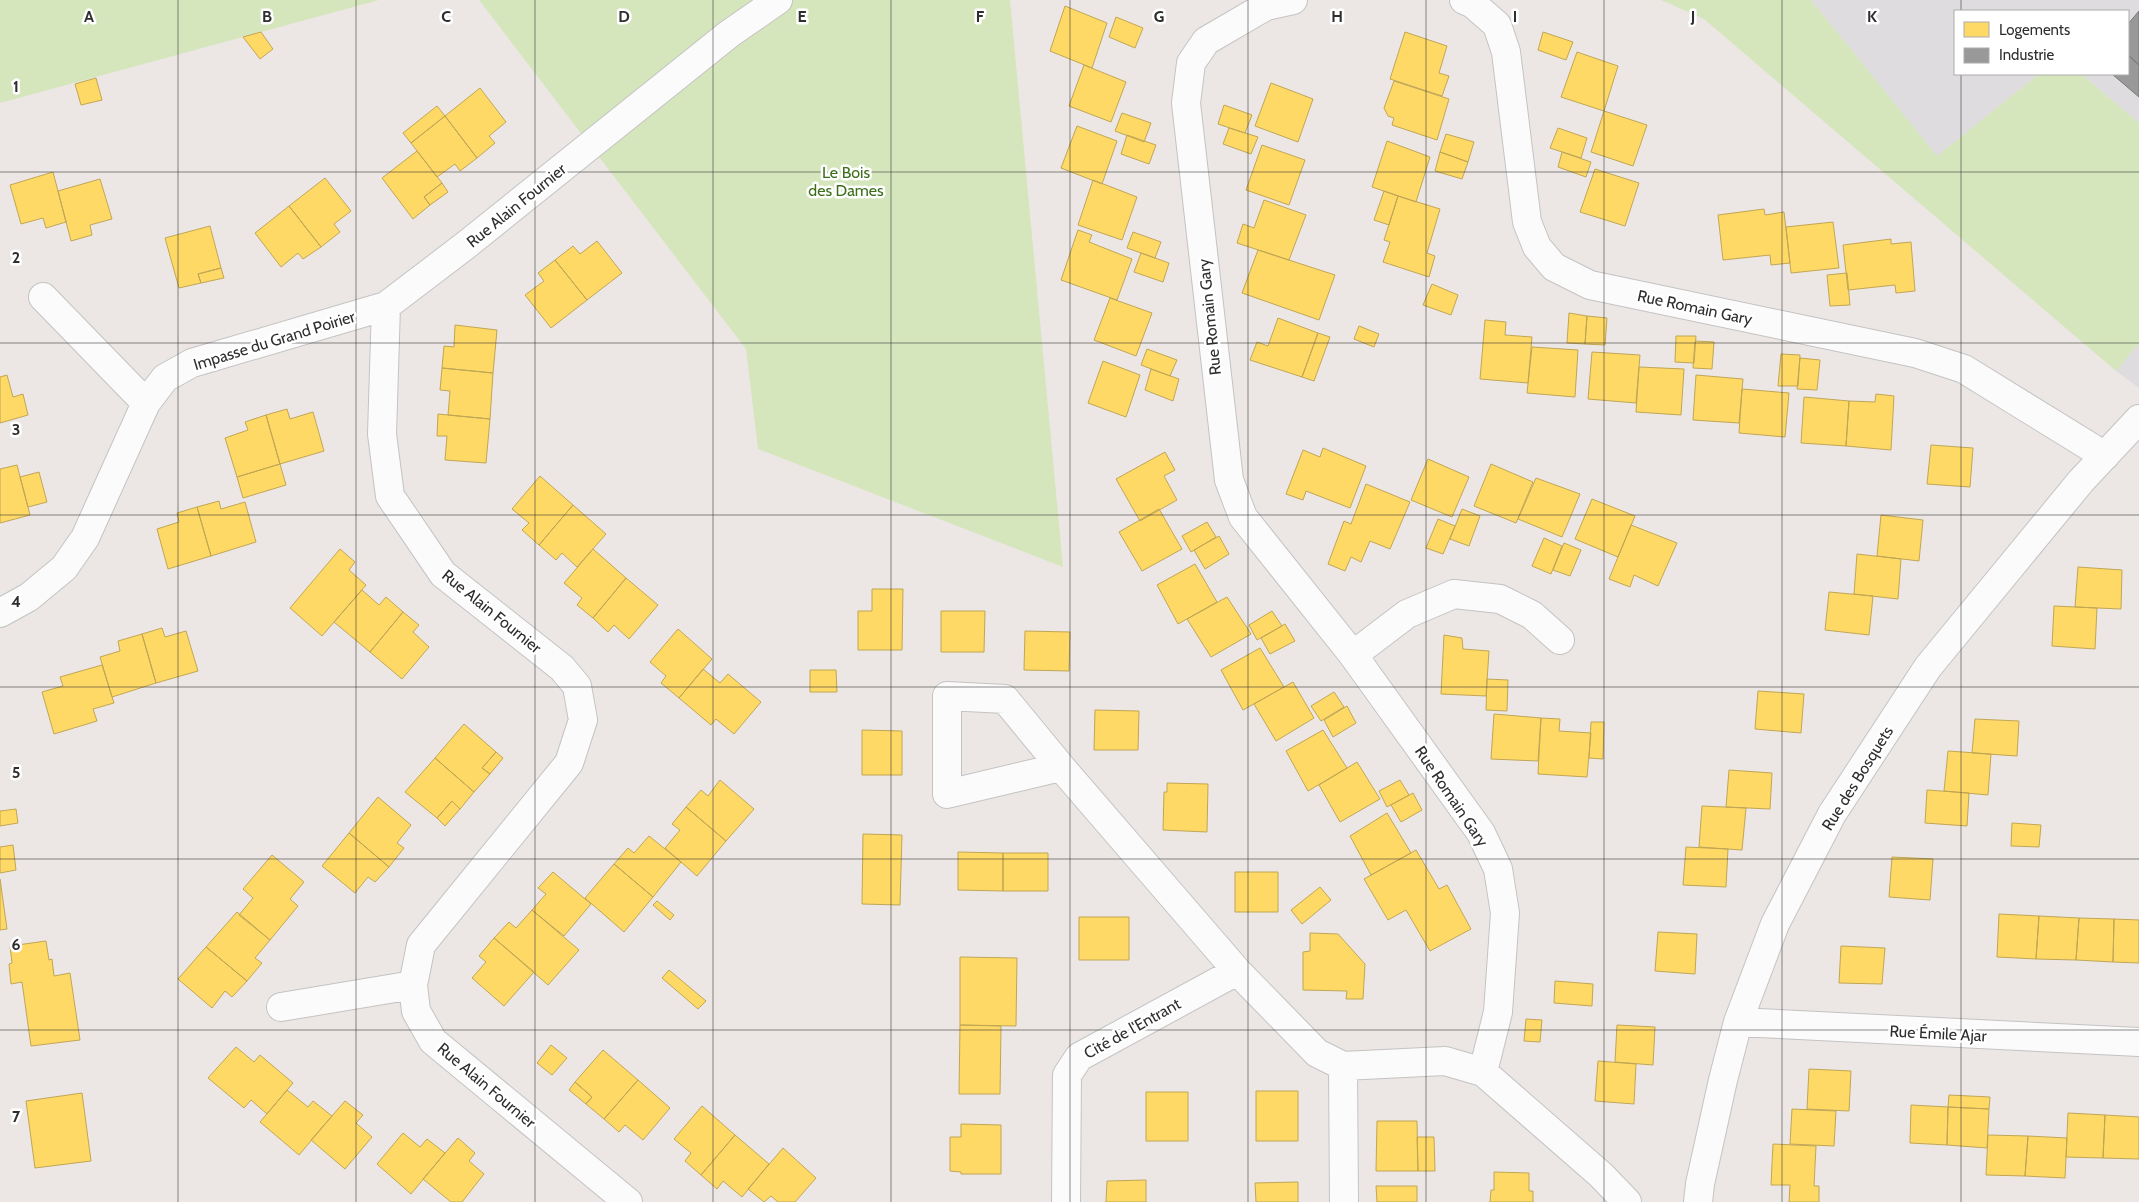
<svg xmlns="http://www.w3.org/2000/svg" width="2139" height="1202" font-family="Cabin,sans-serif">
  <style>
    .industrial { fill: #dfdcdf }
    .green { fill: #d5e6bd }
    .homes { fill: #ffd966; stroke: #c0a655 }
    .industry { fill: #999; stroke: #797979 }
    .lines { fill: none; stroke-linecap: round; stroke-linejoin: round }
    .minor-casing { stroke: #c4c3c3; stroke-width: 30 }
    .minor { stroke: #fcfbfb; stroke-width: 28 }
    .grid { fill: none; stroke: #2e2e2e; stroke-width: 1; stroke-opacity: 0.55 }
    .labels { text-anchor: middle; stroke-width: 5; stroke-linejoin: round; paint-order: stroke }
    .park-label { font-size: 16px; fill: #3c6e1a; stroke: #fff }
    .street-label { font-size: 16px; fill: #2e2e2e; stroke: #fff }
    .grid-label { font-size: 16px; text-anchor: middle; font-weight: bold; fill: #2e2e2e; stroke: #fff; stroke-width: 5; stroke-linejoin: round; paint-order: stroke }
  </style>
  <rect width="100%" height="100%" fill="#ece7e4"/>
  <path class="industrial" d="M1811,0H2139V123L2081,74H2128V11H1955V74H2039L1937,157Z
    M2139,343V388L2116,371Z"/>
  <path class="green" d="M0,0H379L0,103Z
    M479,0H1010L1063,567L758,449L746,349Z
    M1661,0H1811L1937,156L2039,74H2081L2139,123V343L2116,371L1704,19Z"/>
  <path class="homes" d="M1065,6L1107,23L1092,68L1050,51Z
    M1116,17L1143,28L1135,48L1109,37Z
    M261,32L273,49L260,59L243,37Z
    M1405,32L1447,46L1439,73L1449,76L1442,96L1390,79Z
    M1543,32L1573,42L1566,60L1538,50Z
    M1577,52L1618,66L1604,111L1561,97Z
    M1084,65L1126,82L1111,122L1069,106Z
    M96,78L102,100L81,105L75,84Z
    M1394,81L1449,99L1437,140L1392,125L1394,118L1388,116L1384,108Z
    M1271,83L1313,99L1298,142L1255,126Z
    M480,88L506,122L489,136L495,143L477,158L445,116Z
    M1224,105L1252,115L1245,133L1218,124Z
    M437,106L445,116L411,143L403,133Z
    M1604,111L1647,125L1633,166L1591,152Z
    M1122,113L1151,123L1144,142L1115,131Z
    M445,116L477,158L460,171L455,164L437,177L411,143Z
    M1077,126L1117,141L1102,184L1061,168Z
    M1229,128L1258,137L1251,154L1223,144Z
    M1558,128L1587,138L1581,158L1550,148Z
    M1446,134L1474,142L1468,162L1440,152Z
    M1127,135L1156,145L1149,164L1121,154Z
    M1387,141L1430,157L1416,202L1372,187Z
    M1262,145L1305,160L1289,205L1246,190Z
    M417,151L442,183L424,197L430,205L413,219L382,178Z
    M1440,152L1468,162L1462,179L1435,171Z
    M1562,152L1591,162L1586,177L1558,167Z
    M1595,169L1639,183L1625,226L1580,212Z
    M53,172L66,222L46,228L43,218L21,224L10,185Z
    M325,178L351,211L334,224L340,232L321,247L289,206Z
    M100,179L112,219L90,225L92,235L71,241L58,191Z
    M1093,180L1137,197L1122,240L1078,225Z
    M442,183L448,192L430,205L424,197Z
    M1384,191L1398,196L1389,225L1374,220Z
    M1398,196L1440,209L1427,253L1435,256L1429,277L1383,262L1390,242L1384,240Z
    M1264,200L1306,215L1289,260L1237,243L1243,224L1254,228Z
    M289,206L321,247L303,259L298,253L281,267L255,233Z
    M1764,209L1765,215L1784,212L1790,263L1771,265L1770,255L1723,260L1718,215Z
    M1833,222L1839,268L1791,273L1786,227Z
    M210,226L221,268L198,274L201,283L179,288L165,238Z
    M1078,230L1092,235L1089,242L1132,259L1117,300L1061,280Z
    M1133,232L1161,242L1155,258L1127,248Z
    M1891,239V244L1911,242L1915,291L1896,293L1895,285L1848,290L1843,245Z
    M597,241L622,273L587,300L555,260L573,246L580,254Z
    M1258,250L1335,275L1319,320L1242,293Z
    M1141,253L1169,263L1163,282L1134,272Z
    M555,260L587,300L551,328L525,295L544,281L538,273Z
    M221,268L224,278L201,283L198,274Z
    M1847,273L1850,305L1830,306L1827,275Z
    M1432,284L1458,295L1451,315L1423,305Z
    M1110,298L1152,313L1136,356L1094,340Z
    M1569,313L1587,316L1585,344L1567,343Z
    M1587,316L1607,318L1605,345L1585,344Z
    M1278,318L1318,333L1302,377L1250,360L1257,342L1268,346Z
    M1485,320L1506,322L1505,335L1532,337L1528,383L1480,379Z
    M455,325L497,330L493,373L442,368L444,346L454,347Z
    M1359,326L1379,334L1374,347L1354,339Z
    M1318,333L1330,337L1314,381L1302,377Z
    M1676,336H1696L1694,363L1675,362Z
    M1695,341L1714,342L1712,369L1693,368Z
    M1532,347L1578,350L1575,397L1527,393Z
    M1147,349L1177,360L1170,376L1141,365Z
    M1592,352L1640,355L1636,403L1588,399Z
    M1781,354L1800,355L1798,386H1778Z
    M1800,358L1820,360L1817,390L1797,389Z
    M1103,361L1140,375L1126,417L1088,403Z
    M1639,367L1684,369L1681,415L1636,412Z
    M442,368L493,373L490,419L448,415L450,391L440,390Z
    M1151,369L1179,379L1173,401L1145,390Z
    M7,375L13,397L23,394L28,415L0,423V377Z
    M1696,375L1743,379L1739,423L1693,420Z
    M1742,389L1789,393L1785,437L1739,433Z
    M1876,394L1894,396L1891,450L1846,446L1849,401L1875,402Z
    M1804,397L1849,401L1846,446L1801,443Z
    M287,409L290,419L313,412L324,451L280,464L266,415Z
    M438,414L490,419L486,463L445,460L447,436H437Z
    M266,415L280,464L237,477L225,438L248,430L245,422Z
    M1931,445L1973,448L1970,487L1927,484Z
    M1323,448L1366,466L1350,508L1306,491L1303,500L1286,494L1303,450L1320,457Z
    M1165,452L1175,470L1164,476L1177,500L1140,521L1116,479Z
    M1428,459L1469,477L1452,517L1411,500Z
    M280,464L286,485L243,498L237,477Z
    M1491,464L1533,482L1516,523L1474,506Z
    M17,465L30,515L0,523V469Z
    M39,472L47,502L28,507L20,477Z
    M540,476L573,505L539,545L522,530L529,523L512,509Z
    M1536,478L1580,494L1562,537L1518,519Z
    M1366,484L1410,502L1390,549L1370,541L1361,562L1351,557L1345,571L1328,564L1344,521L1351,524Z
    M1592,499L1635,516L1618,557L1575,539Z
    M219,501L221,509L245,502L256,542L211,556L197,507Z
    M573,505L606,534L577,567L562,553L556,560L539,545Z
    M197,507L211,556L168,569L157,529L179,522L177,513Z
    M1159,509L1182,549L1142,571L1119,532Z
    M1462,509L1480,516L1469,546L1450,539Z
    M1881,515L1923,520L1919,561L1877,556Z
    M1438,519L1455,526L1443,554L1426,548Z
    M1207,522L1216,537L1191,552L1182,536Z
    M1631,525L1677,543L1658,586L1634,575L1630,587L1609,579Z
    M1219,536L1229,554L1205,569L1194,550Z
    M1544,538L1562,546L1551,574L1532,566Z
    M1564,543L1581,550L1570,576L1553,570Z
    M340,549L355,562L349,570L366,585L322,636L290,608Z
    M593,549L626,578L593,618L577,605L582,598L564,583Z
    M1857,554L1901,559L1898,599L1854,594Z
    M1195,564L1217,602L1178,624L1157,585Z
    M2078,567L2122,570L2121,609L2075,607Z
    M626,578L658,605L629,639L614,625L608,632L593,618Z
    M872,589H903L902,650H858V611H872Z
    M362,590L379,605L386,597L403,612L370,652L334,622Z
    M1829,592L1873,596L1869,635L1825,630Z
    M1227,597L1251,634L1211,657L1187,619Z
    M2054,606L2097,608L2095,649L2052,646Z
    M941,611H985L984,652H941Z
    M1272,611L1282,626L1257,640L1249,625Z
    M403,612L419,625L413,632L429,647L402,679L370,652Z
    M1285,624L1295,641L1270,654L1261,638Z
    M162,628L165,637L186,631L198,671L156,683L142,634Z
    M678,629L712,659L679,698L661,683L666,676L650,662Z
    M1025,631L1070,632L1069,671L1024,670Z
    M142,634L156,683L112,697L100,657L120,651L118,641Z
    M1444,635L1462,638L1463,649L1489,651L1486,696L1441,694Z
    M1260,648L1284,687L1243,710L1221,670Z
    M102,665L114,703L93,709L97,721L54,734L42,692L63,686L60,677Z
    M703,669L720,683L728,674L761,702L734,734L716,719L711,725L679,698Z
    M810,670H836L837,692H810Z
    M1487,679L1508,680L1507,711L1486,710Z
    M1293,682L1314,718L1276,741L1254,704Z
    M1758,691L1804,694L1801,733L1755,729Z
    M1334,692L1344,707L1321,721L1311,706Z
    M1347,706L1356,723L1333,737L1324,720Z
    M1095,710L1139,711L1138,750H1094Z
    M1494,714L1541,718L1538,761L1491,759Z
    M1541,718L1560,719L1559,731L1591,733L1587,777L1538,774Z
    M1975,719L2019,721L2017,756L1972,753Z
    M1591,722H1604L1603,759L1589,758Z
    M464,724L496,752L482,768L490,774L474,792L435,758Z
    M862,730L902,731V775H862Z
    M1323,730L1347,768L1308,791L1286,751Z
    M1948,751L1991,754L1988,795L1944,791Z
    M496,752L503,758L490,774L482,768Z
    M435,758L474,792L460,809L452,801L437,818L405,792Z
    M1357,762L1380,799L1340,822L1319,785Z
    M1729,770L1772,773L1770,809L1726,807Z
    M720,780L754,809L726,841L686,807L701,790L708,796Z
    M1400,780L1409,795L1387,807L1379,791Z
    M1167,783L1208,784L1207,832L1163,830L1164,792H1167Z
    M1927,790L1969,793L1967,826L1925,823Z
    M1413,793L1422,810L1401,822L1391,805Z
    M378,797L411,825L397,843L404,848L389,867L349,833Z
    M452,801L460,809L445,826L437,818Z
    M1702,806L1746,808L1742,850L1699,847Z
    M686,807L726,841L697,876L665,848L680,830L672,824Z
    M16,809L18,823L0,826V811Z
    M1387,813L1411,853L1371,875L1350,836Z
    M2012,823L2041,825L2039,847L2011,846Z
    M349,833L389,867L375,882L368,877L355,893L322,866Z
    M863,834L902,835L900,905L862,904Z
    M649,836L681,862L653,897L614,864L628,848L634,853Z
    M13,845L16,870L0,873V847Z
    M1686,847L1728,849L1726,887L1683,885Z
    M1416,850L1439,889L1447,885L1471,929L1430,951L1406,910L1388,920L1364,879Z
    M958,852L1003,853V891L958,890Z
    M1003,853H1048V891H1003Z
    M272,855L304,882L290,899L298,906L270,940L239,915L253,898L243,889Z
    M1892,857L1933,859L1930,900L1889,897Z
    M614,864L653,897L624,932L585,898Z
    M553,872L591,904L564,936L532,910L546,894L538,888Z
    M1235,872H1278V912H1235Z
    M0,879L7,929L0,930Z
    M1320,887L1331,900L1302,924L1291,910Z
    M657,901L674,915L670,920L653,905Z
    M532,910L579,950L548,985L494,938L509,922L516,928Z
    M237,912L270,940L255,958L262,963L247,981L206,947Z
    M1999,914L2039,916L2036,959L1997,957Z
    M2039,916L2079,918L2076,960L2036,959Z
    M1079,917H1129V960H1079Z
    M2079,918L2114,919L2113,962L2076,960Z
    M2114,919L2139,920V963L2113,962Z
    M1658,932L1697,934L1695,974L1655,971Z
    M1310,933L1338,934L1365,964L1363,999H1346L1347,991L1303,990V952L1310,951Z
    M494,938L534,972L504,1006L472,978L486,962L479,956Z
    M46,941L49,960L52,959L54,976L70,973L80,1040L31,1046L22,982L11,984L9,964L12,963L10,946Z
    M1841,946L1885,948L1882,984L1839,983Z
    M206,947L247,981L232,997L225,991L212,1008L178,979Z
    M960,957L1017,958L1016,1026L960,1025Z
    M669,970L706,1001L698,1009L662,978Z
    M1555,981L1593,984L1592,1006L1554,1003Z
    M1526,1019L1542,1020L1540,1042L1524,1041Z
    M960,1025L1001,1026L1000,1094H959Z
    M1617,1025L1655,1027L1653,1065L1615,1062Z
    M551,1045L567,1058L552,1075L537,1063Z
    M236,1047L254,1062L260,1055L293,1083L267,1114L251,1100L244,1108L208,1078Z
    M603,1050L638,1080L604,1119L586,1104L592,1097L575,1082Z
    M1598,1061L1636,1064L1634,1104L1595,1101Z
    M1809,1069L1851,1071L1849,1111L1807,1109Z
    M638,1080L670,1108L643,1140L625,1125L619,1132L604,1119Z
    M575,1082L592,1097L586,1104L569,1090Z
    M287,1090L308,1107L313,1101L332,1116L299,1155L260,1122Z
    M1256,1091H1298V1141H1256Z
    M1146,1092H1188V1141H1146Z
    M82,1093L91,1161L35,1168L26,1101Z
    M1949,1095L1990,1097L1989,1109L1948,1107Z
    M345,1101L363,1115L356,1123L372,1137L345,1169L311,1140Z
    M1911,1105L1948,1107L1947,1145L1910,1143Z
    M702,1106L735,1135L701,1175L685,1161L691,1153L674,1139Z
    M1948,1107L1989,1109L1987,1148L1947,1145Z
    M1792,1109L1836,1111L1834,1146L1790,1144Z
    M2068,1113L2105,1115L2103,1158L2066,1157Z
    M2105,1115L2139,1117V1159L2103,1158Z
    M1377,1121H1417L1418,1171H1376Z
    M961,1124L1001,1125V1174H961V1172L950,1171V1137H961Z
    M403,1133L420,1147L427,1139L445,1153L411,1194L377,1164Z
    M735,1135L769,1164L742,1197L723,1181L717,1189L701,1175Z
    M1988,1135L2028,1136L2025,1176L1986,1175Z
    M2028,1136L2067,1138L2065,1178L2025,1176Z
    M1417,1137H1434L1435,1171H1418Z
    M458,1138L475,1153L469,1161L484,1174L462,1202H451L423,1179Z
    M1773,1144L1816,1146L1814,1186H1819V1202H1789L1790,1185H1771Z
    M783,1148L816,1178L795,1202H778L771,1196L764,1202L748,1189Z
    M1494,1172L1529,1173V1191H1533V1202H1490L1491,1190H1494Z
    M1146,1180V1202H1106L1107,1181Z
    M1298,1182V1202H1256L1255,1183Z
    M1376,1186H1417V1202H1377Z"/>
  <path class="industry" d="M2139,11V65L2128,55V24Z
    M2128,55L2139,65V97L2112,74H2128Z"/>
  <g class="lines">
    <defs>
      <path id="minor" d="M1293,0L1266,6L1206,41L1191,63L1186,103L1229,480L1243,517L1353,655L1481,833L1498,869L1505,913L1498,1012L1483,1072
        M1464,0L1473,4L1497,25L1506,52L1527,222L1537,247L1554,267L1590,285L1915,353L1964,369L2105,456
        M43,297L146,403
        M0,613L29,597L64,568L85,538L146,403L165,378L192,363L386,306
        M1353,655L1407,614L1454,594L1500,599L1532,615L1560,640
        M1061,767L947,794V696L1005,699L1061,767L1237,971L1317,1053L1343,1066L1445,1061L1483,1072L1601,1175L1627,1202
        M281,1007L413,985
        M1738,1022L2139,1042
        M1343,1066L1344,1202
        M628,1202L433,1041L416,1011L413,985L421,945L569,763L583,720L577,686L562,668L443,574L390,496L382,434L386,306L466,245L729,34L778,0
        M1066,1202L1067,1075L1079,1057L1237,971
        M1698,1202L1700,1184L1723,1080L1738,1022L1775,924L1832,814L1928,667L2081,481L2139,419"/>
    </defs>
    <use href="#minor" class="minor-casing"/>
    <use href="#minor" class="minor"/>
  </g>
  <path class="grid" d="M178,0V1202M356,0V1202M535,0V1202M713,0V1202M891,0V1202M1070,0V1202M1248,0V1202M1426,0V1202M1604,0V1202M1782,0V1202M1961,0V11M1961,74V1202M0,172H2139M0,343H2139M0,515H2139M0,687H2139M0,859H2139M0,1030H2139"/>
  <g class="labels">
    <g class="park-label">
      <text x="846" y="178">Le Bois<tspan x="846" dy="18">des Dames</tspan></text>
    </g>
    <g class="street-label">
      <text transform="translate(516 205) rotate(-39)" y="6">Rue Alain Fournier</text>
      <text transform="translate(1695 307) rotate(12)" y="6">Rue Romain Gary</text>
      <text transform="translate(1209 317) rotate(-96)" y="6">Rue Romain Gary</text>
      <text transform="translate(274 340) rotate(-17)" y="6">Impasse du Grand Poirier</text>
      <text transform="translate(492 611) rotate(39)" y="6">Rue Alain Fournier</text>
      <text transform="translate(1857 778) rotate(-58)" y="6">Rue des Bosquets</text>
      <text transform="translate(1452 796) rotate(56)" y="6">Rue Romain Gary</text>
      <text transform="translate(1132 1028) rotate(-29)" y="6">Cité de l'Entrant</text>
      <text transform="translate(1938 1033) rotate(3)" y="6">Rue Émile Ajar</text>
      <text transform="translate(487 1085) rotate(40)" y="6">Rue Alain Fournier</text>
    </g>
  </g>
  <g class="grid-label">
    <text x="89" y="22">A</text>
    <text x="267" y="22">B</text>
    <text x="446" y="22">C</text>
    <text x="624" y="22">D</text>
    <text x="802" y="22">E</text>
    <text x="980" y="22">F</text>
    <text x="1159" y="22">G</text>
    <text x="1337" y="22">H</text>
    <text x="1515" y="22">I</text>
    <text x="1693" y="22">J</text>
    <text x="1872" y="22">K</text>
    <text x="16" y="92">1</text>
    <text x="16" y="263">2</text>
    <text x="16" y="435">3</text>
    <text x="16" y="607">4</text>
    <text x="16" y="778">5</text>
    <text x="16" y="950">6</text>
    <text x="16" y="1122">7</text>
  </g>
  <rect x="1954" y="10" width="175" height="65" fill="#ffffff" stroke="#ababab"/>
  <rect x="1964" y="22" width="25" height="15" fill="#ffd966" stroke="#ababab"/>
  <text x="1999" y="35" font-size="15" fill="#2e2e2e">Logements</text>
  <rect x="1964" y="48" width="25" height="15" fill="#999999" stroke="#ababab"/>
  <text x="1999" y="60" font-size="15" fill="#2e2e2e">Industrie</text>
</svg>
